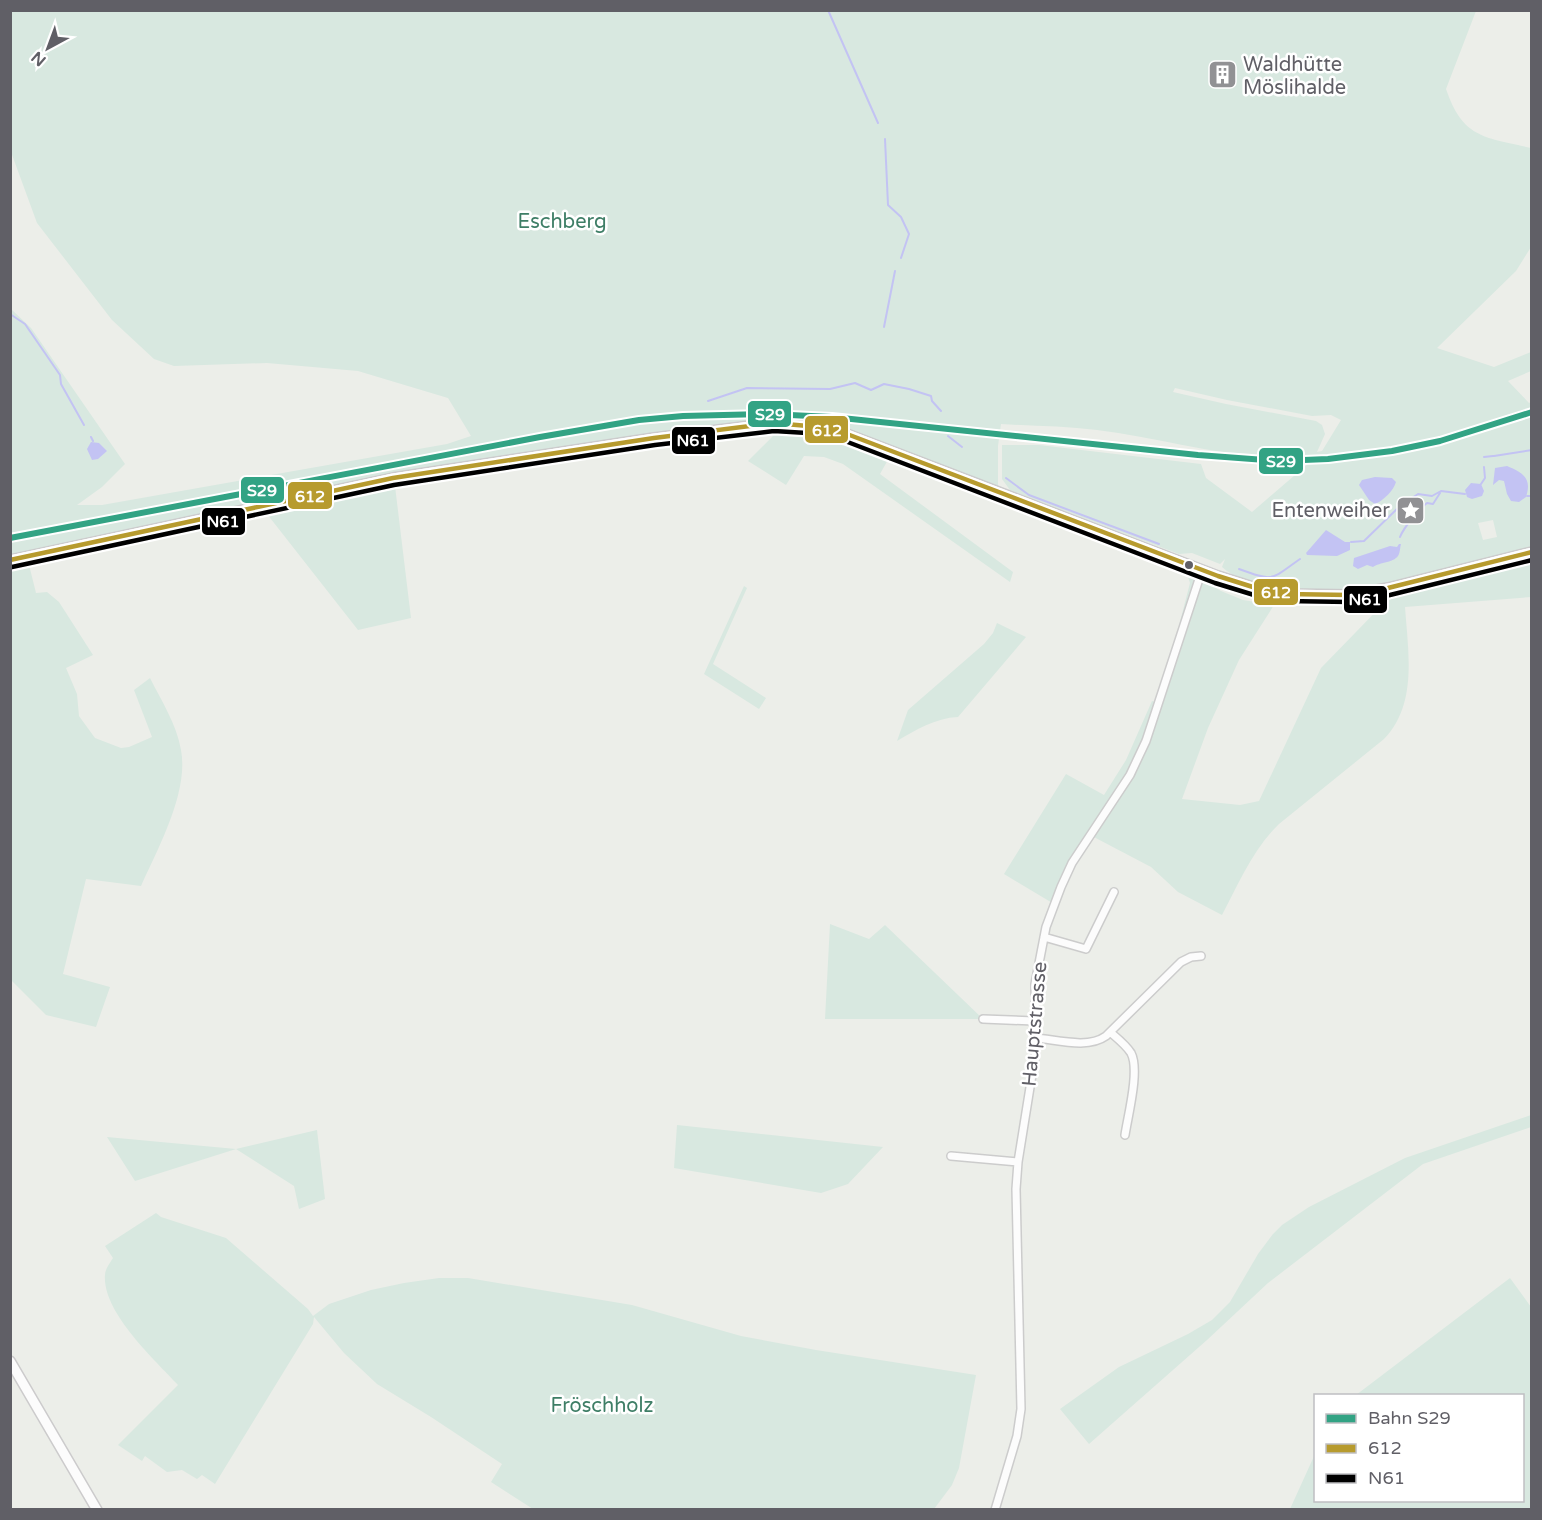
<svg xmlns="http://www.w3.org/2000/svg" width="1542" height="1520" font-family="'Varela Round',sans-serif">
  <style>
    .green { fill: #d8e8e0; fill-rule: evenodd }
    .water { fill: #c3c3f3 }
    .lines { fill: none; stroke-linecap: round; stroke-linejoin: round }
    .stream { stroke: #c3c3f3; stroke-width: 2 }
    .street-casing { stroke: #ccc; stroke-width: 10 }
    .secondary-casing { stroke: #cccbcc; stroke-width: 12 }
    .street { stroke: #fcfcfc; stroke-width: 7 }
    .secondary { stroke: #fcfcfc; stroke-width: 9 }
    .bus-1-casing { stroke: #fff; stroke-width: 9 }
    .bus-2-casing { stroke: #fff; stroke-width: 9 }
    .bus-1 { stroke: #b79b2e; stroke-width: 4.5 }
    .bus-2 { stroke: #000; stroke-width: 4.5 }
    .rail-1-casing { stroke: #fff; stroke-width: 10 }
    .rail-1 { stroke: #32a384; stroke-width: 6 }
    .bus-dot { fill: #605f66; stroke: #fff; stroke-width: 2 }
    .labels { text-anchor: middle; stroke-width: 5; stroke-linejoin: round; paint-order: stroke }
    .poi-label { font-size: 20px; fill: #605f66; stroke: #fff; text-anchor: start }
    .park-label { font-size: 20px; fill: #3e7e66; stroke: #fff }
    .street-label { font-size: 20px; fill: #605f66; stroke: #fff }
    .line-badge { stroke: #fff; stroke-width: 2 }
    .badge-label { font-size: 16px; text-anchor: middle; font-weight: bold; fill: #fff }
  </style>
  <rect width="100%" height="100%" fill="#eceee9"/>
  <path class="green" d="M11,11H1476L1446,89C1463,139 1485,137 1531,148V247L1516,271L1437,348L1494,367L1531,352V371L1508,381L1529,403L1531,402V409C1446,437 1359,462 1268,457C1211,454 1154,437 1097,430C1065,426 1033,426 1001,424L998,446V495L1180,567L1221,591L1243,600L1274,605L1239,660L1208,728L1182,799L1240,805L1259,801L1321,668L1390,597L1388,588C1371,584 1354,590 1338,591C1308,593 1244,588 1222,567L1225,559L1220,564L1192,553L1179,554L1010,490L1002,479V445H1039L1201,464L1206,478L1252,512L1309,463L1353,460L1414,451L1531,416V597L1405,607C1408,651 1418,704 1384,739L1279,824C1253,849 1239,883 1222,915L1178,892L1151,867L1090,835L1054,904L1004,874L1066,774L1104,795L1126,760L1152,701L1159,703L1190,583L1187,574L889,458L880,474L1013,572L1010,582L843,464L824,457L804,456L786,485L748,461L773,436L768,431L395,486L411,618L358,630L267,514L100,551L72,547L11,560L10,308L31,328L125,464L102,487L77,505H102L447,444L471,436L448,398L358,371L267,363L174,366L154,359L112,320L37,223L11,152ZM1175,388L1227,400L1312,416L1331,415L1341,420L1322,451L1317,452L1325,434L1322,425L1316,421L1226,404L1173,392ZM1493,520L1497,537L1483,540L1478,523Z
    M29,565L36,593L47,592L59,602L93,655L66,668L77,694L79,716L95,738L121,748L129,747L152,737L134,690L150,678C161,700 177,725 181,750C189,792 158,848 141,886L86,879L63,974L110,987L96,1027L46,1015L11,980L10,569Z
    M744,586L747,588L713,664L766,698L759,709L704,674Z
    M997,623L1026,637L958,717C935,718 916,730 897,741L908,710L984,644L993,633Z
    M830,924L869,939L885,925L983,1019H825Z
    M1531,1115V1127L1423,1164L1268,1283L1207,1340L1089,1444L1060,1409L1119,1367L1188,1334L1212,1320L1230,1302L1258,1254L1273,1234L1282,1225L1309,1207L1405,1158Z
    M677,1125L883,1147L848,1184L821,1193L674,1168Z
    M317,1130L325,1199L299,1209L294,1186L236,1149L135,1181L107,1137L236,1149Z
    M156,1213L161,1217L226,1238L308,1309L313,1316L329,1304L371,1290L404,1283L439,1278H468L632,1305L741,1336L816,1350L976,1375L959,1468L952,1485L934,1509H533L491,1482L502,1464L431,1417L377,1384L344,1353L314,1317L313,1324L215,1484L202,1475L197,1479L182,1470L167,1472L145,1456L142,1461L118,1445L178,1385C155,1360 102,1312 105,1275C105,1269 110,1263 113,1258L105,1246Z
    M1510,1278L1531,1307V1509H1290L1315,1454L1316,1500H1522V1396L1356,1395Z"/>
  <path class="water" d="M91,442L99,443L107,451L98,459L92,460L87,449Z
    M1507,466C1524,473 1532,479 1526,497L1519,502L1511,501L1507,494L1504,481L1499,480L1493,485L1495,468Z
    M1375,477L1392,478L1396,482C1394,490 1383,501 1375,504L1369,500L1359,485L1362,480Z
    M1471,483L1481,484L1484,491L1482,496L1472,499L1467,497L1465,490Z
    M1326,530L1345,542H1350V550L1337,556L1307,555L1306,553Z
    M1399,544H1401C1400,548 1400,551 1399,554C1396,563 1379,562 1373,567L1367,565L1358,569L1353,566L1354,558L1390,546L1397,547Z"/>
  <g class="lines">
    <path class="stream" d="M828,10L878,123
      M885,139L888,205L901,217L909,234L901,258
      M10,314L25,324L60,375L61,384L84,425
      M884,327L895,271
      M708,401L747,388L830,389L855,383L871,390L884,384L909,389L931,396L932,401L941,411
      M948,436L962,447
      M91,437L93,441
      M1494,456L1532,450
      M1484,457L1493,456
      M1006,478L1029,495L1159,544
      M1481,484L1485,478L1484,467
      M1527,496H1532
      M1400,537C1404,527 1419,509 1427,503L1433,504L1440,493
      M1351,542L1364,541L1400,506L1418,494L1432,496L1441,491L1465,494
      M1239,569C1275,582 1270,580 1300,559"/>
    <defs>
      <path id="street" d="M1044,937L1086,949L1114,892
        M983,1019L1034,1021
        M1110,1032C1117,1038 1126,1045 1131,1053C1140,1070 1128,1115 1125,1135
        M1036,1038C1058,1040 1088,1049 1106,1036L1181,962L1191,957L1201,956
        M951,1156L1018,1162
        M995,1510L1017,1436L1021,1409L1016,1189L1018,1162L1036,1050L1035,984L1046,927L1061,887L1072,863L1130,775L1146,741L1202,570"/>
      <path id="secondary" d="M10,560L393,478L654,438L774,423L808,426L847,434L1218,576L1256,588L1286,594L1349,595L1388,588L1532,552
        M10,1361L97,1510"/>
    </defs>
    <use href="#street" class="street-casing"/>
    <use href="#secondary" class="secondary-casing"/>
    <use href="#street" class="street"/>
    <use href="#secondary" class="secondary"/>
    <defs>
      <path id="bus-1" d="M10,560L393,478L654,438L774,423L808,426L847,434L1218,576L1256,588L1286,594L1349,595L1388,588L1532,552"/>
      <path id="bus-2" d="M12,567L394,485L655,445L774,431L807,433L845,441L1215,583L1254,595L1285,601L1350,602L1390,595L1532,560"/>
    </defs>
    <use href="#bus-1" class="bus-1-casing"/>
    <use href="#bus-2" class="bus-2-casing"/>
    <use href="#bus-1" class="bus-1"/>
    <use href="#bus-2" class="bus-2"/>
    <defs>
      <path id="rail-1" d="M10,538L540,437L639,420L683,416L769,414L832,417L1198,455L1279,461L1328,459L1392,451L1440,441L1532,412"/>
    </defs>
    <use href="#rail-1" class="rail-1-casing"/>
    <use href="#rail-1" class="rail-1"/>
  </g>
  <defs>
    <symbol id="building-square" viewBox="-11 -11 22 22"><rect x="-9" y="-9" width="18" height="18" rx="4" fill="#919194" stroke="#fff"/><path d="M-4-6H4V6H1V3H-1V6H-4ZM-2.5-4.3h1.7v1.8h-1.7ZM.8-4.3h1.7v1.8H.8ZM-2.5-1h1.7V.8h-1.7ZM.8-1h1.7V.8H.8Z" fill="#fff"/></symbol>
    <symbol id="sight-square" viewBox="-11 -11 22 22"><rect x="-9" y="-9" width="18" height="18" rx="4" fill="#919194" stroke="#fff"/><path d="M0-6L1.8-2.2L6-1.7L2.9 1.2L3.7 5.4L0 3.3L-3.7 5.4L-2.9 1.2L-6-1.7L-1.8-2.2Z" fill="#fff"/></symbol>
  </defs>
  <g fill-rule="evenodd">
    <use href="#building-square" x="1206" y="58" width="33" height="33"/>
    <use href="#sight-square" x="1394" y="494" width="33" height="33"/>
  </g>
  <circle class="bus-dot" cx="1189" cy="565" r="5"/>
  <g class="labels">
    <g class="poi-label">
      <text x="1243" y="71">Waldhütte<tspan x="1243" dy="23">Möslihalde</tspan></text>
      <text x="1390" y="517" text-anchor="end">Entenweiher</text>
    </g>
    <g class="park-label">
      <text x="562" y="228">Eschberg</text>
      <text x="602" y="1412">Fröschholz</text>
    </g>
    <g class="street-label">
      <text transform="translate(1034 1024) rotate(-85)" y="7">Hauptstrasse</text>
    </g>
  </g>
  <g class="line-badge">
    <rect x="747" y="400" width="45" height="28" rx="6" fill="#32a384"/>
    <rect x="804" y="415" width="45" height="29" rx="6" fill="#b79b2e"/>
    <rect x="671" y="426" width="45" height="29" rx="6" fill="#000"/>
    <rect x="1258" y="447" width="46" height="28" rx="6" fill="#32a384"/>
    <rect x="240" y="476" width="45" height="28" rx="6" fill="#32a384"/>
    <rect x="287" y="481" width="46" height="29" rx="6" fill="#b79b2e"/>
    <rect x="201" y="507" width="45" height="29" rx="6" fill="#000"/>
    <rect x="1253" y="578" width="46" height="28" rx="6" fill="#b79b2e"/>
    <rect x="1343" y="585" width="45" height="29" rx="6" fill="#000"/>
  </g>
  <g class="badge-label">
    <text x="770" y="420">S29</text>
    <text x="827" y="436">612</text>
    <text x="693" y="446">N61</text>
    <text x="1281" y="467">S29</text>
    <text x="262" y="496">S29</text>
    <text x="310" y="502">612</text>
    <text x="223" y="527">N61</text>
    <text x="1276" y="598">612</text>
    <text x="1365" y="605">N61</text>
  </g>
  <rect width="1542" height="1520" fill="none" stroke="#605f66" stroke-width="24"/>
  <rect x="1314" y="1394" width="210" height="108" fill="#ffffff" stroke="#bfbfc2" stroke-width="1.5"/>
  <rect x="1326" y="1414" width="30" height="9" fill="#32a384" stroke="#bfbfc2" stroke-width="1.5"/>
  <text x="1368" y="1424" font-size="18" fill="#605f66">Bahn S29</text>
  <rect x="1326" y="1444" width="30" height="9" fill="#b79b2e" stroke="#bfbfc2" stroke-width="1.5"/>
  <text x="1368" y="1454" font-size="18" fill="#605f66">612</text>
  <rect x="1326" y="1474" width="30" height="9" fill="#000000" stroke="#bfbfc2" stroke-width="1.5"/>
  <text x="1368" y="1484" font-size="18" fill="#605f66">N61</text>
  <g transform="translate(48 48) rotate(221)" stroke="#ffffff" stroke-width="4.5" paint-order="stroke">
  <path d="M0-4.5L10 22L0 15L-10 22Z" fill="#605f66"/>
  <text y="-9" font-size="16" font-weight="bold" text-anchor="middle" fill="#605f66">N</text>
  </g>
</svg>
